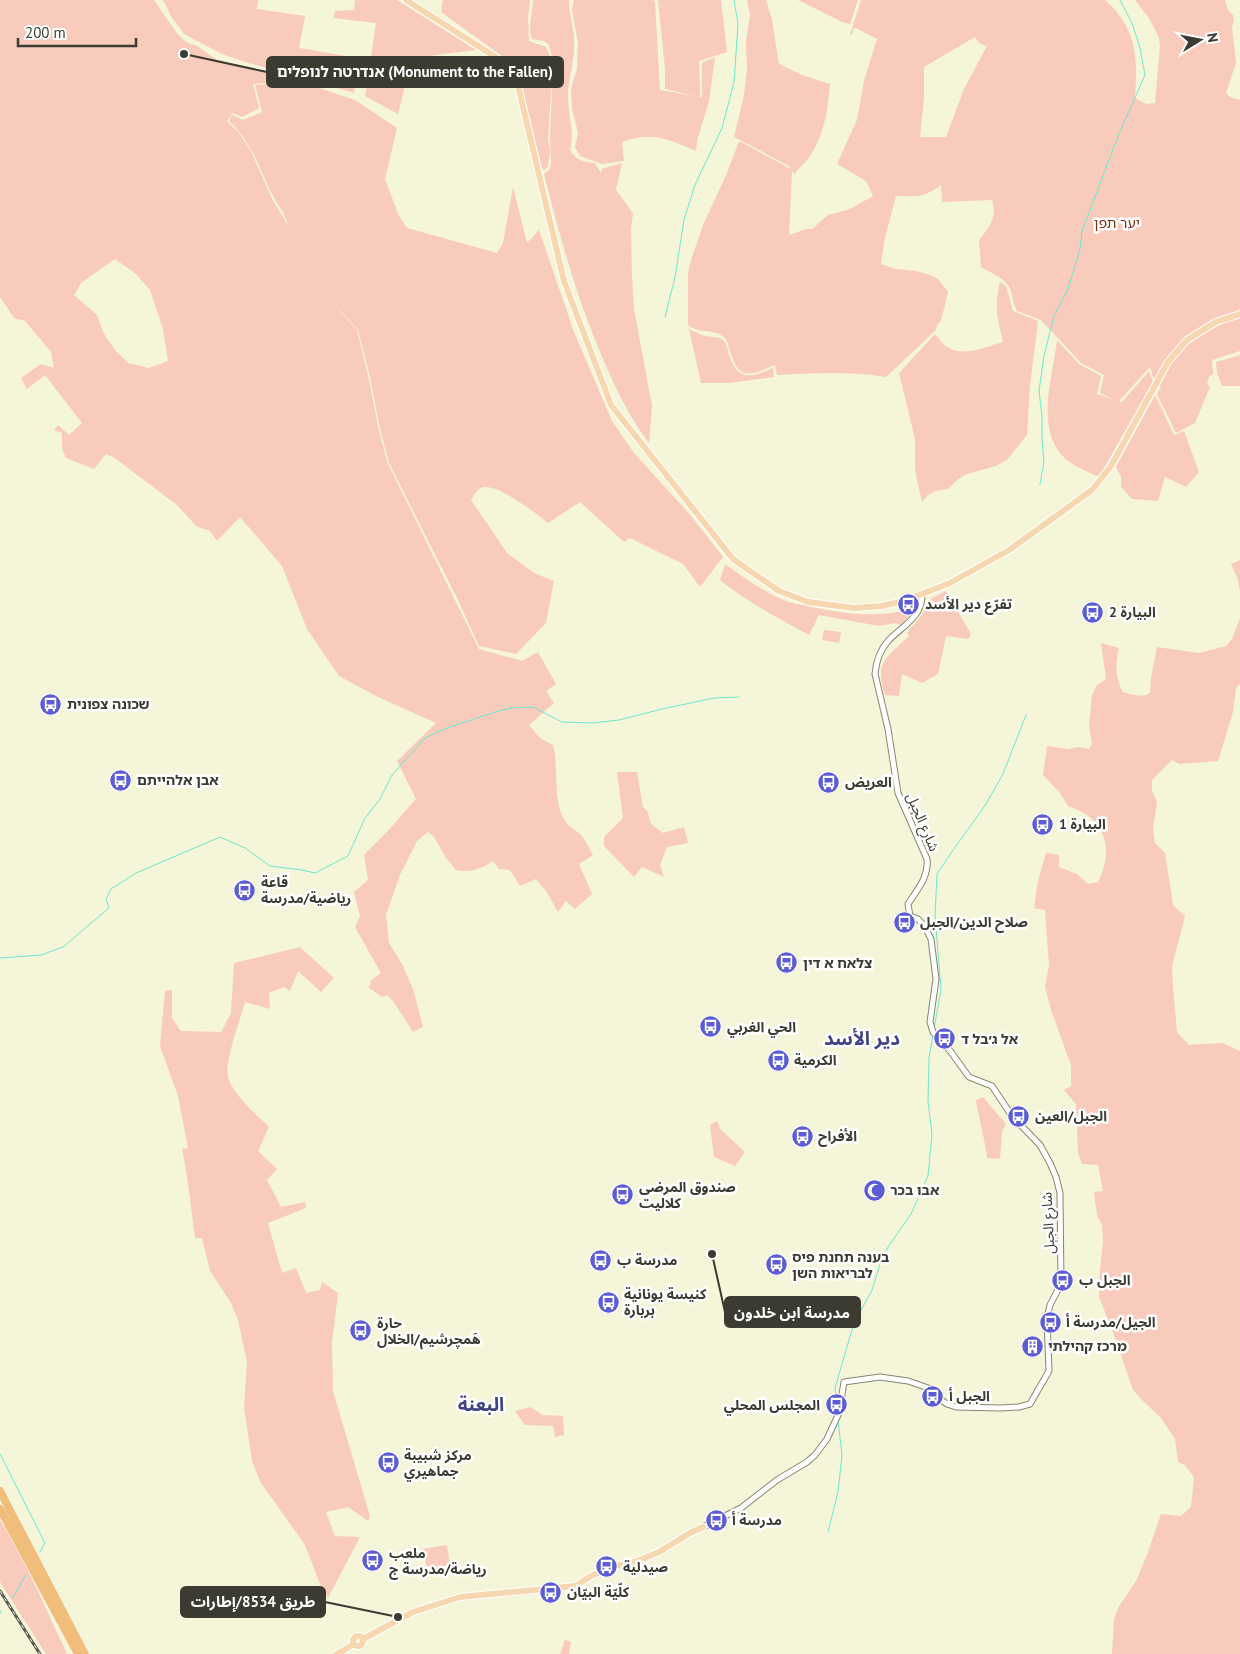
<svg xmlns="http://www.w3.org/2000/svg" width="1240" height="1654" font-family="'PT Sans','Noto Sans Arabic','Noto Sans Hebrew',sans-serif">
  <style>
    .green { fill: #f9cbbc; fill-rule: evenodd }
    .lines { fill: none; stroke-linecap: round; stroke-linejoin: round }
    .stream { stroke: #6ce8cc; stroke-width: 1 }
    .minor-casing { stroke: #87876e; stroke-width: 7 }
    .major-casing { stroke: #fff; stroke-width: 8 }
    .highway-casing { stroke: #fff; stroke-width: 9 }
    .minor { stroke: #fff; stroke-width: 5 }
    .major { stroke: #f6d7af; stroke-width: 6 }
    .highway { stroke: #f0bd7a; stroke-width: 8 }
    .rail-casing { stroke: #56564a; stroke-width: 3 }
    .rail { stroke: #fff; stroke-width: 1; stroke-dasharray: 4; stroke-linecap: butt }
    .labels { text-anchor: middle; stroke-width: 5; stroke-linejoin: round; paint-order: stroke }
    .park-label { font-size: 14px; fill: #823113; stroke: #fff }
    .poi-label { font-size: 14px; font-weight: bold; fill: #3b3b31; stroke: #fff; text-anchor: start }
    .street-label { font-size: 14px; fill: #3b3b31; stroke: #fff }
    .district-label { font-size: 19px; font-weight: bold; fill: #414481; stroke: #fff }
    .leader { fill: none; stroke: #3b3b31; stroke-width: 2 }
    .callout-dot { fill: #3b3b31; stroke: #fff; stroke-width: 2 }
    .callout { fill: #3b3b31; stroke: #3b3b31; stroke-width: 2 }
    .callout-label { font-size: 15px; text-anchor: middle; font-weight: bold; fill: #fff }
  </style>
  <rect width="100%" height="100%" fill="#f5f5da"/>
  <path class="green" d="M0,0H154L176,32L186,42L197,46L217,60L302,81L253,84L259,108L242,117L233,113L227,121L238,132L250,149L273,201L288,225C286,215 277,204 272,194C257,165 254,145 229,121L232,115L243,120L262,112L255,85L283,83L307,84L355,100L397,128L385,179L399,216L407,228L497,253L503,243L513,187L527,243L539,230L574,332L612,421L634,453L692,517L723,557L700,587L683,564L630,538L624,542L580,502L548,523C536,513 500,486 485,487C478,487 474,495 471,500L507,553L534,573L554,581L546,623L516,654L479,646L457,598L389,463L380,429L370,377L358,330L320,289L357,330L369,380L379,431L388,464L479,649L522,661L538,652L556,684L546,691L554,703L529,725L540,738L553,745C559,767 552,804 566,822C569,828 577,830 581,835C586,840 589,849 593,855L579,864L592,894L575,909L566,901L558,912L546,891L536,879L520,886L510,870L499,869L493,861C481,869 471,873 456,870L446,858L434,837L428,832L417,841L400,875L386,915L389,943L402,964L413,989L423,1027L413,1032L393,1001L387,995L382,997L368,987L371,984L370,981L381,973L355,927L360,916L354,892L368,880L364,855L385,834L416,799L397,761L436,723L378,697L339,676L307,629L282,566L240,517L217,541L210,531L196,526L177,505L116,459L106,454L94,469L66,458L62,449V433L54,430L58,425L69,435L82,423L45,375L27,389L21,378L41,364L54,368L51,352L25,321L14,318L0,297ZM115,259L136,274L150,290L163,329L168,361L149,368L128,363L115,350L104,334L97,315L74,295L81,283Z
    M163,0H258L257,9L305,16L299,48L358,58L354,93L242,61L222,54L184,34L171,16Z
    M355,0H397L476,50L412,58L398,114L365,96L376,23L333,18L335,11L354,10Z
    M443,0H530L528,19L529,41L546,47L550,56L552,75L548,139L550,151L548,167L544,170L542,168L519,76L510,62L441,12Z
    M533,0H569C569,16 575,31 574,46C574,63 568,80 568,97C568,116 575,131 570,150C577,161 583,162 595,163L601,173L602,169L622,163L616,190L633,213L631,229L632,276L634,309L652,406L649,443C629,417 616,389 603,359C577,299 560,237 544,174L550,169L551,163L550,137L553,62L549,45L544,41L532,39C527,26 533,14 533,0Z
    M574,0H653L655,2L660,90L695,96L665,89V69L658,0H721L727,52L699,61L700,97H702V63L715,57L709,101L697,141L696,151C668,139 652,131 622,142L624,161L602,164L580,156L575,147L578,133L572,108L571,89L577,69L578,43L572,10Z
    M747,0H766L772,20L779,64L802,75L830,84C828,110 824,137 808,159C804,164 798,168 795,174L792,171L789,235L806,229H812L828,215L850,209L873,196L866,181L837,164L857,120L864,81L877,39L858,29L854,28L852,35H850L861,0H1105C1137,28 1138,59 1135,98L1146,104L1155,103L1160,46L1159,38L1149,18L1135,0H1225L1228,10L1233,15L1234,21L1232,27L1236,63L1226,93L1230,97L1240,100V351L1212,360L1213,374L1209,377L1207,384L1210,387L1195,423L1176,433L1157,394L1161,387L1153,377L1150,367L1119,401L1122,402L1149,371L1153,382L1099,477C1089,472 1077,468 1068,461C1033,433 1053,376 1057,340L1079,364L1101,376L1097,394L1114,400L1100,393L1104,375L1081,363L1041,320L1017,311C1012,303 1013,292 1008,285C1002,277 989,272 981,267L979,240C989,228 998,217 992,200L942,202L941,185C922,199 917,196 896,196L884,242L881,264L896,269L916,271L930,275L938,279L948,292L941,321L937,325L936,330L886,377C850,371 814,373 777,375L775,365C746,377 739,380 729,348C728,342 726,338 721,335C710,329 700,334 688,325V273L691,260L703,225L727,173L739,141L791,169L789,166L734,137L744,95L747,70L746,42L750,15ZM975,37L980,44L987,46L964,89L946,137H920L924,97V67Z
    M798,0H858L850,24L842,22Z
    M1000,282L1006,286L1013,311L1038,321L1030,385L1027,435L1007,460L996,466L967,474L958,479L948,489L935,491L927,496L922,502L915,470V439L899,373L935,334C939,339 943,345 949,348C964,357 988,346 1003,342C997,316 994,309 1000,282Z
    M689,329C694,331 699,334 704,336C710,337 718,336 723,340C727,344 728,350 729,355C738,381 750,378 773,368L774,377L730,383H701Z
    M1240,355V386H1222L1217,373L1216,362Z
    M1155,395L1174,435L1184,431L1199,472L1186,487L1165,477L1158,501L1132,499L1121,487V477L1116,467Z
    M1240,560V591L1238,580L1231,564Z
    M725,564C743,577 761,590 781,599C789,603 799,604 807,606C846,614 876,619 914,608L901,626L896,623L879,626L819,615L809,635C778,618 747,602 720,580Z
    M946,591L971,634L968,639L946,636L938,674L922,683L902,674L899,696L885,695C874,662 887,657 909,636L907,633L922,615L930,599Z
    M1240,611V684L1236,688L1233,712L1218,761L1179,764L1172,760L1152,780V790L1157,802L1153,829L1155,843L1165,853L1173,905L1185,916L1172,966L1173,987L1177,1032L1189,1045L1222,1043L1240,1051V1654H1112L1114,1620L1118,1608L1136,1581L1147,1555L1161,1514L1181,1516L1191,1507L1194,1477L1185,1465L1178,1462L1175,1439L1161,1418L1142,1400L1133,1390L1113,1332L1099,1297V1281L1103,1241L1102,1225L1097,1215L1094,1192L1103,1191L1098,1165L1082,1164L1078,1153L1076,1104L1064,1090L1071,1086V1065L1051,1010L1045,987L1049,966L1045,910L1034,908L1038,881L1046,853L1059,855V867L1077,874L1088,884L1098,882C1115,848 1105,818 1068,806L1060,793L1043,775L1047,746L1068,749L1078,747L1089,749L1092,744L1089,725L1092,695L1097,685L1106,679L1101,643L1119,648C1115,663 1115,678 1123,692C1133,695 1141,698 1150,693L1151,678L1157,647L1199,653L1226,646L1232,639L1240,618Z
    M824,630L841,632L839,643L822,640Z
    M617,772H637L643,807L647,811L651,824L663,833L684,827L688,843L667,847L660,865L664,877L642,867L634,877L604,846V837L623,818Z
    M300,947L334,978L321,992L298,971L290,991L284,987L269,993L270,1009L245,1002C241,1018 224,1062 228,1077C233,1095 256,1114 269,1127L258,1151L277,1169L267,1180L281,1207L305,1202L306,1208L268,1223L282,1273L296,1268L306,1293L320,1290L322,1282L338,1293L332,1343L333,1391L370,1516L368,1521L348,1507L326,1512L335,1536L360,1537L328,1598L322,1589L305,1545L261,1483L252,1461L244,1407L247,1362L238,1320L231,1303L210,1271L202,1238H195L187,1176L182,1149L188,1148L178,1096L160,1046L165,991L172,990V1018L181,1031L221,1032L231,1013L234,963Z
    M983,1097L1006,1124L1002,1132L1000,1159L987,1158C985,1139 979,1120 976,1100Z
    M717,1121L720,1129L745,1152L735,1166L714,1157L710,1125Z
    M531,1407L542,1415L563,1416L564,1435L555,1437L553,1426L525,1425L515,1411Z
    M0,1520L16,1544L67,1654H46L0,1582Z
    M447,1545L450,1565L427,1569L423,1549Z
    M565,1640L571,1642L569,1654H560Z"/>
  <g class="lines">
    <path class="stream" d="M665,317L675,277L684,220L695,185L722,128L734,82L738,24L734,0
      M1040,484L1044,462L1042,440V416L1039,391L1044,356L1054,316L1068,289L1080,249L1082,231L1089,213L1118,136L1145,75L1140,48L1132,23L1120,0
      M0,958L41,955L63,947L109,908L106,899L111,889L136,873L220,837L245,848L270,866L302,870L315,873L348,856L365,818L380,799L392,775L425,738L441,730L498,711L512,708L533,707L562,722L592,723L619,720L662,709L714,698L739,697
      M934,1029L941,990L935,915L937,874L951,853L986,804L1003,774L1026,715
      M837,1411L835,1388L854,1323L872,1290L880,1264L888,1247L911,1214L928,1176L932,1134L928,1101L929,1058L933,1035
      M0,1454L45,1543L40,1552
      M828,1532L838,1492L842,1455L838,1420
      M13,1598L26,1574
      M0,1613L1,1611"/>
    <defs>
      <path id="minor" d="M703,1527L741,1508L777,1480L807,1462L815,1455L827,1439L839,1413L844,1382L880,1377L908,1381L934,1390L938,1398L947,1404L956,1407L1000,1408L1019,1407L1030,1404L1049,1371L1047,1318L1050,1305L1061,1284L1060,1193L1056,1177L1050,1163L1040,1145L1012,1116L992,1086L969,1077L951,1052L933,1032L930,1022L936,979L931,939L925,927L918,919L910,916L908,904C917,890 929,877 927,859L898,793L888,729L875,674C876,662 880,650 888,641C901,627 923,617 922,594"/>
      <path id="major" d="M406,0L497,58L516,77L564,281L611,405L733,559L779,591L808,602L854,608L882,606L904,601L950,583L1009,550L1092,490L1111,466L1168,362L1187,340L1216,322L1240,314
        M353 1641a5 5 0 1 1 10 0a5 5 0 1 1-10 0Z
        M363,1639L413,1612L460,1597L575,1586L593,1575L616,1566L637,1561L659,1552L690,1533L703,1527
        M337,1654L354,1644"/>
      <path id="highway" d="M0,1491L85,1654
        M0,1509L78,1654"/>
    </defs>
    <use href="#minor" class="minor-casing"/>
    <use href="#major" class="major-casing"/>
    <use href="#highway" class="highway-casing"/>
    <use href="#minor" class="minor"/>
    <use href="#major" class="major"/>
    <use href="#highway" class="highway"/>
    <defs>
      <path id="rail" d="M0,1591L40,1654"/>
    </defs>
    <use href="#rail" class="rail-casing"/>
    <use href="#rail" class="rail"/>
  </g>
  <defs>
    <symbol id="bus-disc" viewBox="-11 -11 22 22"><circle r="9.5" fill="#5c5cd4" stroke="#fff"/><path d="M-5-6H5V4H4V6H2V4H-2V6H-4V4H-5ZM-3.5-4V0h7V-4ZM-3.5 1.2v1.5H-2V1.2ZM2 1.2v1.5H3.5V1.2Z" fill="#fff"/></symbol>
    <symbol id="mosque-disc" viewBox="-11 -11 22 22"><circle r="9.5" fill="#5c5cd4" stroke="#fff"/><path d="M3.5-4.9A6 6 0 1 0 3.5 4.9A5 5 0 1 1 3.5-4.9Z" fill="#fff"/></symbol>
    <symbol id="building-disc" viewBox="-11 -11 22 22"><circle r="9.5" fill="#5c5cd4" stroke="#fff"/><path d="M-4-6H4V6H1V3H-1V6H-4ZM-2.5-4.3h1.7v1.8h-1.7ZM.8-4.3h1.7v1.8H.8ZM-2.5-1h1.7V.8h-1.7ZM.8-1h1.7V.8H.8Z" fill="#fff"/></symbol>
  </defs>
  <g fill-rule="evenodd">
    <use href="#bus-disc" x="896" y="592" width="25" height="25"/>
    <use href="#bus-disc" x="1080" y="600" width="25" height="25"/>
    <use href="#bus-disc" x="38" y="692" width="25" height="25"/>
    <use href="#bus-disc" x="108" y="768" width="25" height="25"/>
    <use href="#bus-disc" x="816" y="770" width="25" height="25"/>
    <use href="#bus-disc" x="1030" y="812" width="25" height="25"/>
    <use href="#bus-disc" x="232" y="878" width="25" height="25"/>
    <use href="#bus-disc" x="892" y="910" width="25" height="25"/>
    <use href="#bus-disc" x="774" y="950" width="25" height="25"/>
    <use href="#bus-disc" x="698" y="1014" width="25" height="25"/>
    <use href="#bus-disc" x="932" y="1026" width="25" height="25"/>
    <use href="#bus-disc" x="766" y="1048" width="25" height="25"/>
    <use href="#bus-disc" x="1006" y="1104" width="25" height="25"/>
    <use href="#bus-disc" x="790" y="1124" width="25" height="25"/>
    <use href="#mosque-disc" x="862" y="1178" width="25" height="25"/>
    <use href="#bus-disc" x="610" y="1182" width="25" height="25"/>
    <use href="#bus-disc" x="588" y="1248" width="25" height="25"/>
    <use href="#bus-disc" x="764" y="1252" width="25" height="25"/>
    <use href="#bus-disc" x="1050" y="1268" width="25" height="25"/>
    <use href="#bus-disc" x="596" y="1290" width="25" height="25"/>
    <use href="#bus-disc" x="1038" y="1310" width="25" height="25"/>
    <use href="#bus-disc" x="348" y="1318" width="25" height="25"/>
    <use href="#building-disc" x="1020" y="1334" width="25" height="25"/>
    <use href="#bus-disc" x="920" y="1384" width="25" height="25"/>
    <use href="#bus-disc" x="824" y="1392" width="25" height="25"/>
    <use href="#bus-disc" x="376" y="1450" width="25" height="25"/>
    <use href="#bus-disc" x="704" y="1508" width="25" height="25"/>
    <use href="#bus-disc" x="360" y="1548" width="25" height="25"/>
    <use href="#bus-disc" x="594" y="1554" width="25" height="25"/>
    <use href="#bus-disc" x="538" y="1580" width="25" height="25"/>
  </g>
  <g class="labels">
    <g class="park-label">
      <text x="1117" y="228">יער תפן</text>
    </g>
    <g class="poi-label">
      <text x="925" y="609">تفرّع دير الأسد</text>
      <text x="1109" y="617">البيارة 2</text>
      <text x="67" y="709">שכונה צפונית</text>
      <text x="137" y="785">אבן אלהייתם</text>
      <text x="845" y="787">العريض</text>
      <text x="1059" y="829">البيارة 1</text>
      <text x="261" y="887">قاعة<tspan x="261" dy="16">رياضية/مدرسة</tspan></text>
      <text x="920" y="927">صلاح الدين/الجبل</text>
      <text x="803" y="968">צלאח א דין</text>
      <text x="727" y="1032">الحي الغربي</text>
      <text x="961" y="1044">אל ג׳בל ד</text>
      <text x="794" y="1065">الكرمية</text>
      <text x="1035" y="1121">الجبل/العين</text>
      <text x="818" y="1141">الأفراح</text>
      <text x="639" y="1192">صندوق المرضى<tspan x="639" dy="16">كلاليت</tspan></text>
      <text x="890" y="1195">אבו בכר</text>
      <text x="792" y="1262">בענה תחנת פיס<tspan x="792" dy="16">לבריאות השן</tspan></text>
      <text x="617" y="1265">مدرسة ب</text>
      <text x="1079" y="1285">الجبل ب</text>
      <text x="624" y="1299">كنيسة يونانية<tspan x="624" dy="16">بربارة</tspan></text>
      <text x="1066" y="1327">الجيل/مدرسة أ</text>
      <text x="377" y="1328">حارة<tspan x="377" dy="16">هَمچرشيم/الخلال</tspan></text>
      <text x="1048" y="1351">מרכז קהילתי</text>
      <text x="949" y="1401">الجبل أ</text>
      <text x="820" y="1410" text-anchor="end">المجلس المحلي</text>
      <text x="404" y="1460">مركز شبيبة<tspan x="404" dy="16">جماهيري</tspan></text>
      <text x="732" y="1525">مدرسة أ</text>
      <text x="389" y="1558">ملعب<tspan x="389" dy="16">رياضة/مدرسة ج</tspan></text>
      <text x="623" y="1572">صيدلية</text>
      <text x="567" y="1597">كلّيّة البيّان</text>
    </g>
    <g class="street-label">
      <text transform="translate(923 822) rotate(67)" y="5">شارع الجبل</text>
      <text transform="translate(1048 1223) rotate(-93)" y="5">شارع الجبل</text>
    </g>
    <g class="district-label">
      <text x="862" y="1045">دير الأسد</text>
      <text x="481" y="1411">البعنة</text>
    </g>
  </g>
  <path class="leader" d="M184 54L267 72M712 1254L725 1312M398 1617L325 1602"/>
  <g class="callout-dot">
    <circle cx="184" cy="54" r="5"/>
    <circle cx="712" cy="1254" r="5"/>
    <circle cx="398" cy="1617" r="5"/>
  </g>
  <g class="callout">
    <rect x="267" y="57" width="296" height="30" rx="5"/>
    <rect x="725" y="1297" width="135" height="30" rx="5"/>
    <rect x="181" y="1587" width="144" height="30" rx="5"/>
  </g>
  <g class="callout-label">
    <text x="415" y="77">אנדרטה לנופלים (Monument to the Fallen)</text>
    <text x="792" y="1318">مدرسة ابن خلدون</text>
    <text x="253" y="1607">طريق 8534/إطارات</text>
  </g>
  <g transform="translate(1200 40) rotate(80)" stroke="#ffffff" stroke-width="4" paint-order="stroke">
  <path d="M0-4L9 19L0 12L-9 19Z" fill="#3b3b31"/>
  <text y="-8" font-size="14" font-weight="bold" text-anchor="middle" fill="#3b3b31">N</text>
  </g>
  <path d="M18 38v8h118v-8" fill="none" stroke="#3b3b31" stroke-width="2.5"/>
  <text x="25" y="38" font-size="15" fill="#3b3b31" stroke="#ffffff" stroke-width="4" paint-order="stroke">200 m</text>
</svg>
